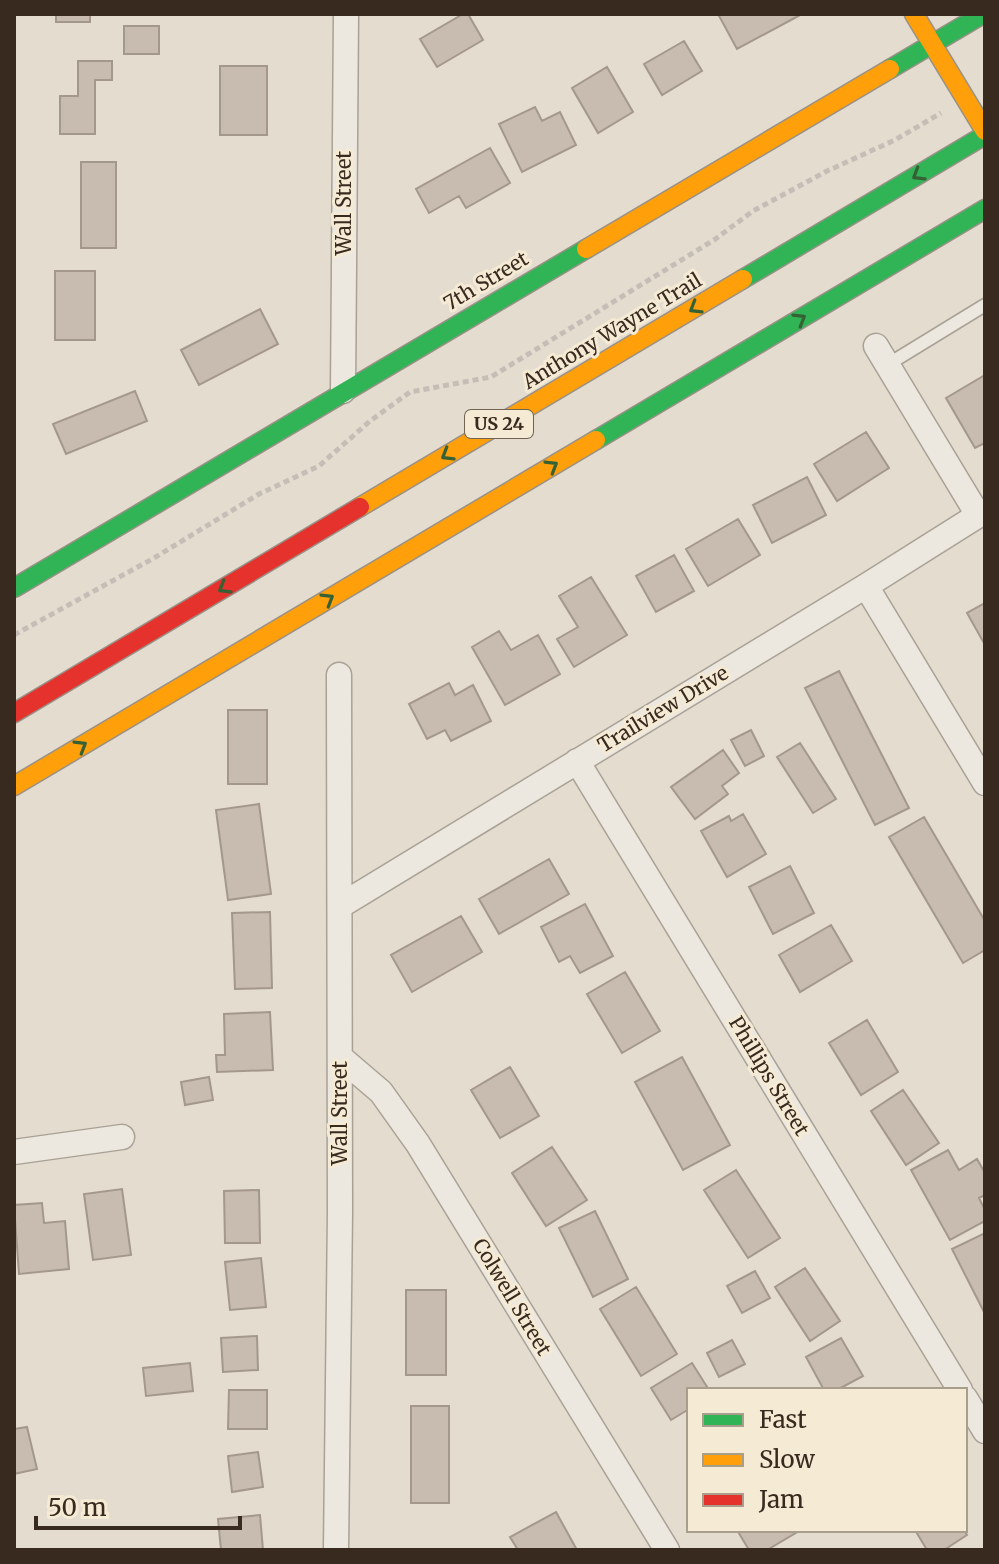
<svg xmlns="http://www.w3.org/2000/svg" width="999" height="1564" font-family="Merriweather,serif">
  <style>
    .building { fill: #c8bbaf; stroke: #a4988d; stroke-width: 2 }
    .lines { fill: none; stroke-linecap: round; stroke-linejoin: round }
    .lane-casing { stroke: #a9a196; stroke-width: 15 }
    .street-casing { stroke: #a9a196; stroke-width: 27 }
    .fast-casing { stroke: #999187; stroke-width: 21 }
    .slow-casing { stroke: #999187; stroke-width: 21 }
    .jam-casing { stroke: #999187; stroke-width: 21 }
    .path { stroke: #c5beb6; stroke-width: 5; stroke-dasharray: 6 4; stroke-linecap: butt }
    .lane { stroke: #ece8df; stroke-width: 12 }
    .street { stroke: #ece8df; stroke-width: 24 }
    .fast { stroke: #30b455; stroke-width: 18 }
    .slow { stroke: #ff9f0a; stroke-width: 18 }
    .jam { stroke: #e5322d; stroke-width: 18 }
    .oneway { stroke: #356135 }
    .labels { text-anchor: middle; stroke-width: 6; stroke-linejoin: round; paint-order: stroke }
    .shield { fill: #f5ead4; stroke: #716455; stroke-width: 2 }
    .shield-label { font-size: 18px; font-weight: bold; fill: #382a1f }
    .street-label { font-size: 20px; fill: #382a1f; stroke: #f5ead4 }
  </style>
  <rect width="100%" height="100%" fill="#e4dcce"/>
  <path class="building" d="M56,14H90V22H56Z
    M463,14H468L483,40L437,67L420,39Z
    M718,14H802L737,49Z
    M124,26H159V54H124Z
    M684,41L702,71L662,95L644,64Z
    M78,61H112V80H95V134H60V96H78Z
    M220,66H267V135H220Z
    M607,67L633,112L598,133L572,88Z
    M535,107L542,121L560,112L576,145L522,172L499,124Z
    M490,148L510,183L466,208L459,196L429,213L416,189Z
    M81,162H116V248H81Z
    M55,271H95V340H55Z
    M260,309L278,344L199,385L181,350Z
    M985,375V443L975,448L946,398Z
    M135,391L147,421L66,454L53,424Z
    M866,432L889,468L837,501L814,464Z
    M807,477L826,515L772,543L753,505Z
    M738,519L760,555L708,586L686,549Z
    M674,555L694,591L656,612L636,576Z
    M591,577L627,635L574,667L557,639L578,627L559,596Z
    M985,603V645L967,613Z
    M499,631L511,650L538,635L560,674L505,705L472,647Z
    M839,671L909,808L875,825L805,688Z
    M449,683L455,695L473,685L491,721L451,741L445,730L427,739L409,704Z
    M228,710H267V784H228Z
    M751,730L764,756L745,766L731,740Z
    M800,743L836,799L813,813L777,757Z
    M723,750L739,773L722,786L728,794L695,819L671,787Z
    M259,804L271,894L228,900L216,810Z
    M743,814L766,854L727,877L701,831L729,816L731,821Z
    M924,817L985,921V950L963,963L889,837Z
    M549,859L569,894L499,934L479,899Z
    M790,866L814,913L773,934L749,887Z
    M585,904L613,956L580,973L570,956L559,962L541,927Z
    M270,912L272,988L235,989L232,913Z
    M461,916L482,952L412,992L391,955Z
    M831,925L852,961L800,992L779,955Z
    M625,972L660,1031L622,1053L587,994Z
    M270,1012L273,1070L217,1072L216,1055H225L224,1014Z
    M867,1020L898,1072L861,1095L829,1043Z
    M682,1057L730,1145L683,1170L635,1082Z
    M510,1067L539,1116L500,1138L471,1090Z
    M209,1077L213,1100L185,1105L181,1082Z
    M903,1090L939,1143L906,1165L871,1111Z
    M552,1147L587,1200L546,1226L512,1173Z
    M948,1150L959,1170L977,1159L985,1173V1195L979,1198L985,1210V1221L950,1240L911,1170Z
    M736,1170L780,1238L748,1258L704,1190Z
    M122,1189L131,1255L93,1260L84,1194Z
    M259,1190L260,1243H225L224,1191Z
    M42,1203L44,1223L65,1221L69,1269L19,1274L14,1205Z
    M595,1211L628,1279L593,1297L559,1228Z
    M985,1233V1314L952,1249Z
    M261,1258L266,1307L230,1310L225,1262Z
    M805,1268L840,1321L810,1341L775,1287Z
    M755,1271L770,1298L742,1313L727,1286Z
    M636,1287L677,1354L641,1376L600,1309Z
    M406,1290H446V1375H406Z
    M257,1336L258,1370L223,1372L221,1338Z
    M841,1338L863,1376L837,1390H824L806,1357Z
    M732,1340L745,1364L719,1377L707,1353Z
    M190,1363L193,1391L146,1396L143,1368Z
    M692,1363L709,1390H689V1409L671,1420L651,1388Z
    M229,1390H267V1429H228Z
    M411,1406H449V1503H411Z
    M27,1427L37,1469L14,1474V1429Z
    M258,1452L263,1487L232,1492L228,1456Z
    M556,1512L577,1550H518L510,1537Z
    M260,1515L263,1550H221L218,1519Z
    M737,1530H798L799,1531L767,1550H749Z
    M915,1530H964L967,1535L944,1550H927Z"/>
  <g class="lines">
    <defs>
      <path id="lane" d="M887,365L985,305"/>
      <path id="street" d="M876,346L978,515
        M343,391L346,14
        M866,586L985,783
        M577,761L960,1390
        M340,906L866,586L985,511
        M340,1057L381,1092L418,1144L667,1550
        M14,1152L122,1137
        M965,1398L985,1431
        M336,1550L340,1212L339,675"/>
      <path id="fast" d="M890,69L983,14
        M743,279L985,135
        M596,440L985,209
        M14,588L586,249"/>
      <path id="slow" d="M914,14L985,131
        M586,249L890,69
        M360,507L743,279
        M14,786L596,440"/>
      <path id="jam" d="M14,713L360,507"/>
    </defs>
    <use href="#lane" class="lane-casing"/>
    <use href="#street" class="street-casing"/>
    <use href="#fast" class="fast-casing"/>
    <use href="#slow" class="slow-casing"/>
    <use href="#jam" class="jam-casing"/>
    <path class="path" d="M14,635L154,558L259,494L319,466L370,421L410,392L491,377L714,240L753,211L827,171L895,140L941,113"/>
    <use href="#lane" class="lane"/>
    <use href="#street" class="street"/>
    <use href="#fast" class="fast"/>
    <use href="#slow" class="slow"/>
    <use href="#jam" class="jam"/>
  </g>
  <defs><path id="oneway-chevron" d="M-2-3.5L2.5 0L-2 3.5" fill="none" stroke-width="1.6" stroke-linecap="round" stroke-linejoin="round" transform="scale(2)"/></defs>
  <g class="oneway">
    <use href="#oneway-chevron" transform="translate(918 175) rotate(149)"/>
    <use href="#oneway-chevron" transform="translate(695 308) rotate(149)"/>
    <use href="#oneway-chevron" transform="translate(800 319) rotate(-31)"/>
    <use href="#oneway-chevron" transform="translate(447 455) rotate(149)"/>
    <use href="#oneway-chevron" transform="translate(552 466) rotate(-31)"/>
    <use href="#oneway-chevron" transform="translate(224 588) rotate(149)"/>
    <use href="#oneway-chevron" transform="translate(328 599) rotate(-31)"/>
    <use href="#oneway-chevron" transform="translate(81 746) rotate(-31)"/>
  </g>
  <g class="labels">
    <rect class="shield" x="465" y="410" width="68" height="28" rx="6"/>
    <g class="shield-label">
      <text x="499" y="430">US 24</text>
    </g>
    <g class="street-label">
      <text transform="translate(344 203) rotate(-90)" y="7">Wall Street</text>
      <text transform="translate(486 281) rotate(-31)" y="7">7th Street</text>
      <text transform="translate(612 331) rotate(-31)" y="7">Anthony Wayne Trail</text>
      <text transform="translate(663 709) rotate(-31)" y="7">Trailview Drive</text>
      <text transform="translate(769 1076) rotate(59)" y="7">Phillips Street</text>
      <text transform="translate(340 1113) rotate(-90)" y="7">Wall Street</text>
      <text transform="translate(512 1297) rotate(59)" y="7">Colwell Street</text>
    </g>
  </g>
  <rect width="999" height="1564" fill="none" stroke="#382a1f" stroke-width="32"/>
  <rect x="687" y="1388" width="280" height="144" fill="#f5ead4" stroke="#a99d8c" stroke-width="2"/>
  <rect x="703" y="1414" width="40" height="12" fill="#30b455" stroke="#a99d8c" stroke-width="2"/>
  <text x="759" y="1428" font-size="24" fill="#382a1f">Fast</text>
  <rect x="703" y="1454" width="40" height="12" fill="#ff9f0a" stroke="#a99d8c" stroke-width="2"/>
  <text x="759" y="1468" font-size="24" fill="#382a1f">Slow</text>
  <rect x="703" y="1494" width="40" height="12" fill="#e5322d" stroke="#a99d8c" stroke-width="2"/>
  <text x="759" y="1508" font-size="24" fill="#382a1f">Jam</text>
  <path d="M36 1516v12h204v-12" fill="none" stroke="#382a1f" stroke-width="4"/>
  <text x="48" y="1516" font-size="24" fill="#382a1f" stroke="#f5ead4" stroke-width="6" paint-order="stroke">50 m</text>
</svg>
